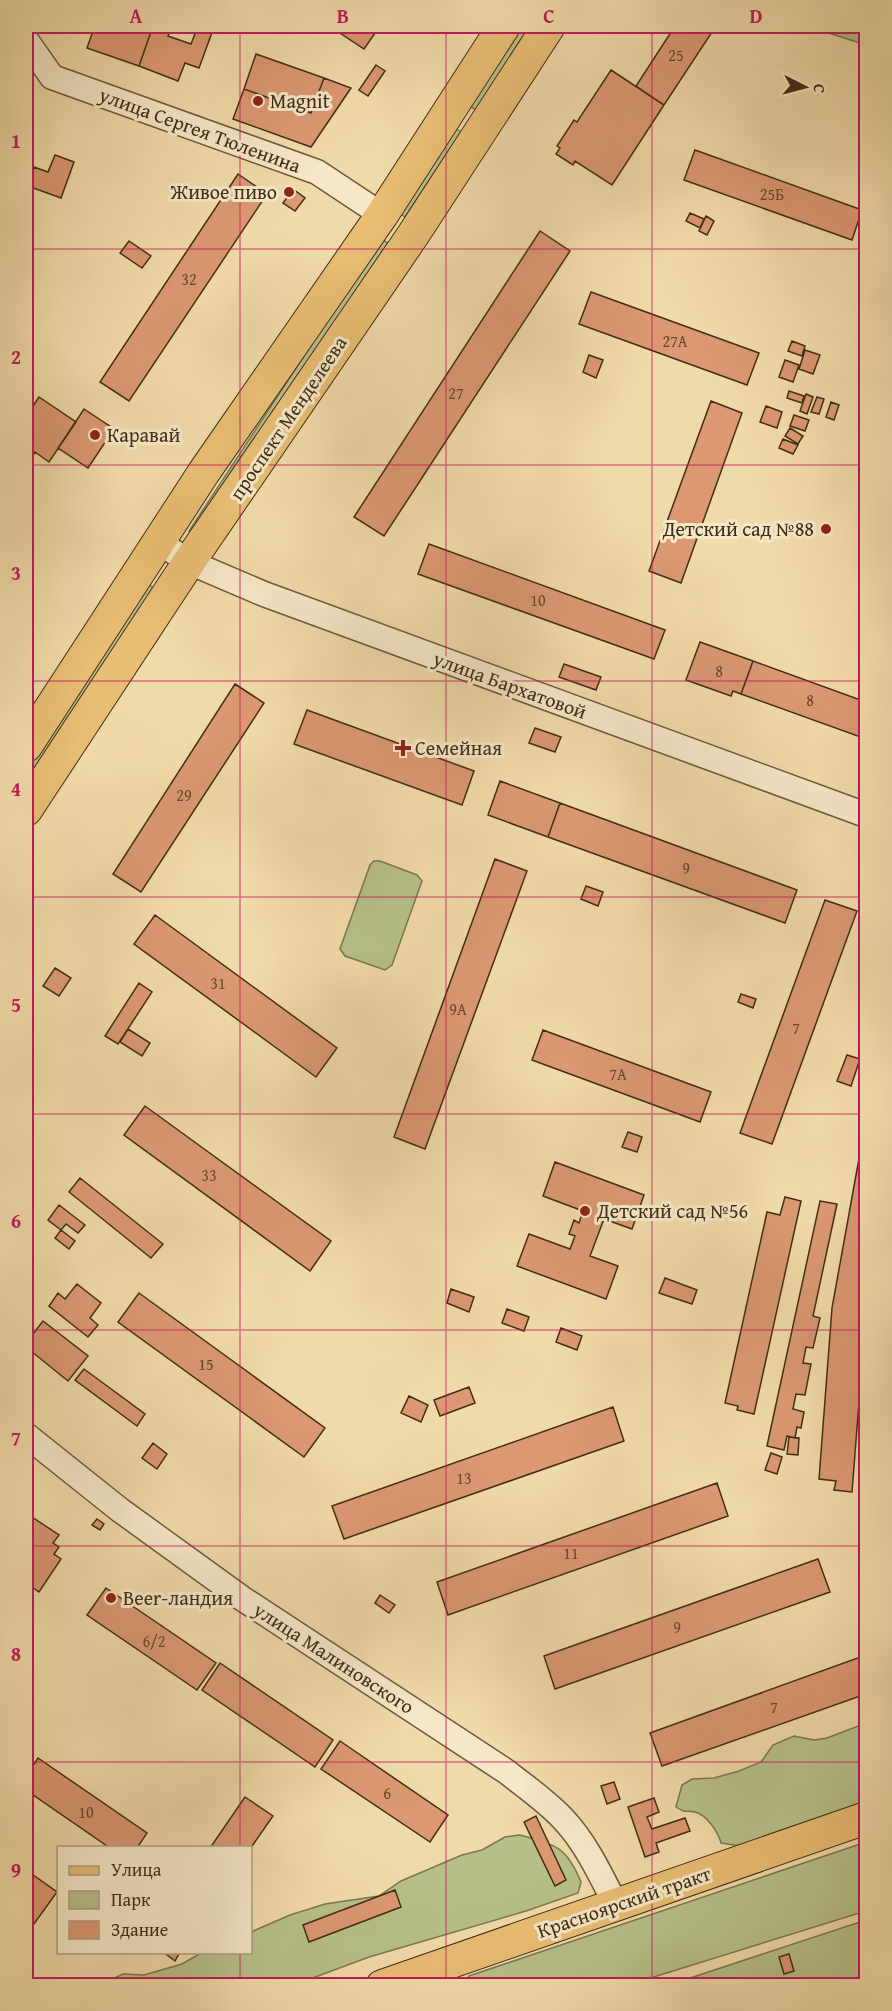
<svg xmlns="http://www.w3.org/2000/svg" width="892" height="2011" font-family="'Gentium Book Plus',serif">
  <style>
    .green { fill: #b7c08a; stroke: #7c7750; stroke-width: 1.5 }
    .building { fill: #db9872; stroke: #402e16; stroke-width: 1.5 }
    .lines { fill: none; stroke-linecap: round; stroke-linejoin: round }
    .minor-casing { stroke: #6c593b; stroke-width: 27 }
    .major-casing { stroke: #402e16; stroke-width: 34 }
    .minor { stroke: #f6e7c7; stroke-width: 24 }
    .major { stroke: #e8bd74; stroke-width: 32 }
    .grid { fill: none; stroke: #c2185b; stroke-width: 1.5; stroke-opacity: 0.55 }
    .poi-dot { fill: #8f2418; stroke: #f6e7c7; stroke-width: 2 }
    .labels { text-anchor: middle; stroke-width: 6; stroke-linejoin: round; paint-order: stroke }
    .number-label { font-size: 16px; fill: #67482d }
    .poi-label { font-size: 20px; fill: #402e16; stroke: #f6e7c7; text-anchor: start }
    .street-label { font-size: 20px; fill: #402e16; stroke: #f6e7c7 }
    .neatline { fill: none; stroke: #c2185b; stroke-width: 2 }
    .grid-label { font-size: 20px; text-anchor: middle; font-weight: bold; fill: #c2185b }
  </style>
  <rect width="100%" height="100%" fill="#f1daa9"/>
  <filter id="stains"><feTurbulence type="fractalNoise" baseFrequency=".00333" numOctaves="4"/><feColorMatrix values="0 0 0 0 .2 0 0 0 0 .09 0 0 0 0 .02 0 0 0 .5 -.17"/></filter>
  <radialGradient id="worn" r=".72"><stop offset=".6" stop-color="#630" stop-opacity="0"/><stop offset="1" stop-color="#630" stop-opacity=".3"/></radialGradient>
  <path class="green" d="M521,26H531L476,110L468,105Z
    M807,26H866V45Z
    M454,127L461,132L405,217L398,212Z
    M381,239L388,243L196,536L189,531Z
    M148,584L155,589L26,786V770Z
    M374,861H380L417,875L422,881L392,965L385,970L345,956L340,949L370,865Z
    M866,1723V1803L741,1846L721,1843C718,1832 707,1815 695,1812C685,1809 688,1815 676,1807L682,1785L692,1779L714,1778L739,1771L761,1762L773,1745L794,1736L814,1740L827,1738Z
    M520,1835C556,1845 566,1846 581,1882L578,1893L526,1911L369,1957L294,1985L81,1986L108,1981L123,1974L144,1975L182,1964L201,1953L250,1952L251,1932L290,1915L325,1904L379,1896L401,1881L462,1855L482,1850L505,1837Z
    M866,1842V1911L628,1985H462L469,1976Z
    M866,1920V1985H669Z"/>
  <path class="building" d="M80,26H153L139,66L87,48L93,31Z
    M151,26H172L170,32Z
    M153,26L170,32L168,36L191,44L198,26L214,27L199,68L185,63L178,81L139,66Z
    M341,26H380L364,49L337,31Z
    M675,26H716L664,105L636,86Z
    M256,54L324,78L311,113L244,89Z
    M376,65L385,71L368,96L359,90Z
    M611,70L664,105L612,185L575,161L573,165L556,154L560,148L557,146L574,120L577,122Z
    M324,78L351,88L311,147L233,119L244,89L311,113Z
    M695,150L862,210L852,240L684,180Z
    M55,155L74,162L61,198L28,186L34,167L48,172Z
    M238,174L267,194L129,401L100,382Z
    M293,189L305,198L295,211L283,203Z
    M690,213L704,219L700,228L686,221Z
    M706,216L714,221L707,235L699,231Z
    M540,231L570,251L384,536L354,517Z
    M129,241L151,256L142,268L120,253Z
    M591,292L759,353L747,385L579,324Z
    M792,341L805,346L802,356L788,351Z
    M805,350L820,355L813,374L799,369Z
    M589,355L603,360L596,378L583,372Z
    M785,360L799,365L793,382L779,377Z
    M789,391L804,396L802,403L787,398Z
    M806,394L813,397L807,414L800,411Z
    M39,397L76,422L49,462L35,452L26,466V425L32,415L29,412Z
    M817,397L824,399L819,414L811,412Z
    M711,401L742,413L681,583L649,571Z
    M831,402L839,405L834,420L826,417Z
    M766,406L782,412L777,428L760,422Z
    M84,409L114,429L88,468L58,448Z
    M794,415L809,420L805,431L790,426Z
    M790,428L803,436L798,444L785,436Z
    M783,439L798,445L793,454L779,448Z
    M429,544L665,630L654,659L418,574Z
    M700,642L753,661L741,694L733,691L731,696L686,680Z
    M753,661L866,702V739L741,694Z
    M564,664L601,677L596,690L559,677Z
    M235,684L264,703L141,892L113,874Z
    M307,710L474,771L462,805L294,744Z
    M535,728L561,737L555,752L529,743Z
    M500,781L560,803L548,837L488,815Z
    M560,803L797,890L785,923L548,837Z
    M495,859L527,871L425,1149L394,1137Z
    M586,886L603,892L598,906L581,899Z
    M825,900L857,911L772,1144L740,1133Z
    M155,915L337,1048L316,1077L134,944Z
    M55,968L71,978L59,996L43,986Z
    M139,983L152,992L118,1044L105,1036Z
    M741,994L756,999L753,1008L738,1002Z
    M128,1029L150,1043L142,1056L120,1042Z
    M543,1030L711,1092L700,1122L532,1060Z
    M847,1055L860,1059L851,1086L837,1081Z
    M145,1106L331,1241L310,1271L124,1135Z
    M628,1132L642,1137L637,1152L622,1147Z
    M862,1142L866,1143V1312L852,1492L834,1490L836,1481L819,1479L832,1308Z
    M555,1162L644,1195L632,1229L604,1219L590,1256L618,1266L606,1299L517,1266L529,1234L570,1249L575,1236L569,1234L574,1220L579,1223L583,1211L543,1196Z
    M80,1178L163,1244L151,1258L69,1192Z
    M785,1197L801,1201L754,1414L737,1410L738,1406L725,1403L767,1212L780,1215Z
    M820,1201L837,1204L813,1316L820,1318L813,1348L806,1347L803,1363L811,1364L805,1395L796,1394L793,1409L804,1412L801,1428L797,1427L795,1438L787,1436L784,1450L767,1446Z
    M59,1205L85,1225L78,1233L66,1224L61,1230L48,1220Z
    M61,1230L75,1241L69,1249L55,1238Z
    M665,1278L697,1290L692,1304L659,1293Z
    M77,1284L101,1303L90,1318L98,1325L88,1337L49,1306L58,1293L65,1299Z
    M451,1289L474,1297L469,1312L447,1303Z
    M139,1293L325,1428L304,1457L118,1322Z
    M507,1309L529,1317L524,1331L502,1323Z
    M43,1321L88,1356L68,1381L26,1347V1343Z
    M561,1328L582,1336L577,1350L556,1342Z
    M84,1369L145,1414L137,1426L75,1380Z
    M469,1387L475,1403L440,1416L434,1400Z
    M409,1396L428,1405L421,1422L401,1413Z
    M613,1407L624,1441L344,1539L332,1506Z
    M789,1437L799,1438L798,1455L787,1454Z
    M153,1443L167,1454L157,1469L142,1458Z
    M771,1453L782,1457L777,1474L765,1470Z
    M717,1483L728,1516L448,1615L437,1582Z
    M26,1513L59,1535L53,1543L59,1547L54,1554L61,1559L39,1592L26,1583Z
    M97,1519L104,1524L100,1530L92,1525Z
    M818,1559L830,1592L555,1689L544,1656Z
    M106,1588L216,1663L197,1690L87,1615Z
    M380,1595L395,1605L389,1613L375,1603Z
    M866,1655V1694L662,1766L650,1733Z
    M220,1663L333,1740L315,1767L202,1690Z
    M340,1741L448,1815L430,1842L321,1769Z
    M38,1758L147,1833L137,1848H110L26,1790V1776Z
    M614,1782L620,1799L607,1804L601,1786Z
    M245,1797L273,1816L250,1849V1848H210Z
    M654,1798L659,1812L647,1817L652,1829L685,1818L690,1831L656,1843L659,1852L645,1857L628,1807Z
    M536,1816L566,1880L555,1886L524,1822Z
    M29,1872L57,1892L26,1935V1876Z
    M395,1890L401,1907L309,1942L303,1925Z
    M163,1952H180L175,1961Z
    M789,1954L794,1971L784,1974L779,1957Z"/>
  <g class="lines">
    <defs>
      <path id="minor" d="M26,40L52,77L317,172L382,215
        M159,542L189,562L264,594L866,815
        M26,1435L120,1510L243,1599L507,1772C527,1788 548,1802 565,1821C587,1845 601,1876 616,1905"/>
      <path id="major" d="M26,746L204,472L382,215L504,26
        M26,810L189,562L413,235L549,26
        M382,1986L866,1818"/>
    </defs>
    <use href="#minor" class="minor-casing"/>
    <use href="#major" class="major-casing"/>
    <use href="#minor" class="minor"/>
    <use href="#major" class="major"/>
  </g>
  <path class="grid" d="M240,26V1848M446,26V1986M652,26V1986M26,249H866M26,465H866M26,681H866M26,897H866M26,1114H866M26,1330H866M26,1546H866M26,1762H866M240,1952V1986"/>
  <g class="poi-dot">
    <circle cx="258" cy="101" r="6"/>
    <circle cx="289" cy="192" r="6"/>
    <circle cx="95" cy="435" r="6"/>
    <circle cx="826" cy="529" r="6"/>
    <path d="M400 739h6v6h6v6h-6v6h-6v-6h-6v-6h6z"/>
    <circle cx="585" cy="1211" r="6"/>
    <circle cx="111" cy="1598" r="6"/>
  </g>
  <g class="labels">
    <g class="number-label">
      <text x="676" y="61">25</text>
      <text x="772" y="200">25Б</text>
      <text x="189" y="285">32</text>
      <text x="675" y="347">27А</text>
      <text x="456" y="399">27</text>
      <text x="538" y="606">10</text>
      <text x="719" y="677">8</text>
      <text x="810" y="706">8</text>
      <text x="184" y="801">29</text>
      <text x="686" y="874">9</text>
      <text x="218" y="989">31</text>
      <text x="458" y="1015">9А</text>
      <text x="796" y="1034">7</text>
      <text x="618" y="1080">7А</text>
      <text x="209" y="1181">33</text>
      <text x="206" y="1370">15</text>
      <text x="464" y="1484">13</text>
      <text x="571" y="1559">11</text>
      <text x="677" y="1633">9</text>
      <text x="154" y="1647">6/2</text>
      <text x="774" y="1713">7</text>
      <text x="387" y="1799">6</text>
      <text x="86" y="1818">10</text>
    </g>
    <g class="poi-label">
      <text x="270" y="108">Magnit</text>
      <text x="277" y="199" text-anchor="end">Живое пиво</text>
      <text x="107" y="442">Каравай</text>
      <text x="814" y="536" text-anchor="end">Детский сад №88</text>
      <text x="415" y="755">Семейная</text>
      <text x="597" y="1218">Детский сад №56</text>
      <text x="123" y="1605">Beer-ландия</text>
    </g>
    <g class="street-label">
      <text transform="translate(200 130) rotate(20)" y="7">улица Сергея Тюленина</text>
      <text transform="translate(288 418) rotate(-56)" y="7">проспект Менделеева</text>
      <text transform="translate(510 685) rotate(20)" y="7">улица Бархатовой</text>
      <text transform="translate(334 1658) rotate(33)" y="7">улица Малиновского</text>
      <text transform="translate(624 1902) rotate(-19)" y="7">Красноярский тракт</text>
    </g>
  </g>
  <rect width="892" height="2011" fill="none" stroke="#f1daa9" stroke-width="66"/>
  <rect x="57" y="1846" width="195" height="108" fill="#f6e7c7" stroke="#ad9d80" stroke-width="1.5"/>
  <rect x="69" y="1866" width="30" height="9" fill="#e8bd74" stroke="#ad9d80" stroke-width="1.5"/>
  <text x="111" y="1876" font-size="18" fill="#402e16">Улица</text>
  <rect x="69" y="1891" width="30" height="18" fill="#b7c08a" stroke="#ad9d80" stroke-width="1.5"/>
  <text x="111" y="1906" font-size="18" fill="#402e16">Парк</text>
  <rect x="69" y="1921" width="30" height="18" fill="#db9872" stroke="#ad9d80" stroke-width="1.5"/>
  <text x="111" y="1936" font-size="18" fill="#402e16">Здание</text>
  <g transform="translate(805 87) rotate(96)" stroke="#f6e7c7" stroke-width="4.5" paint-order="stroke">
  <path d="M0-4.5L10 22L0 15L-10 22Z" fill="#402e16"/>
  <text y="-9" font-size="16" font-weight="bold" text-anchor="middle" fill="#402e16">С</text>
  </g>
  <rect x="33" y="33" width="826" height="1945" class="neatline"/>
  <g class="grid-label">
    <text x="136" y="23">A</text>
    <text x="343" y="23">B</text>
    <text x="549" y="23">C</text>
    <text x="756" y="23">D</text>
    <text x="16" y="148">1</text>
    <text x="16" y="364">2</text>
    <text x="16" y="580">3</text>
    <text x="16" y="796">4</text>
    <text x="16" y="1012">5</text>
    <text x="16" y="1228">6</text>
    <text x="16" y="1445">7</text>
    <text x="16" y="1661">8</text>
    <text x="16" y="1877">9</text>
  </g>
  <rect width="100%" height="100%" filter="url(#stains)"/>
  <rect width="100%" height="100%" fill="url(#worn)"/>
</svg>
